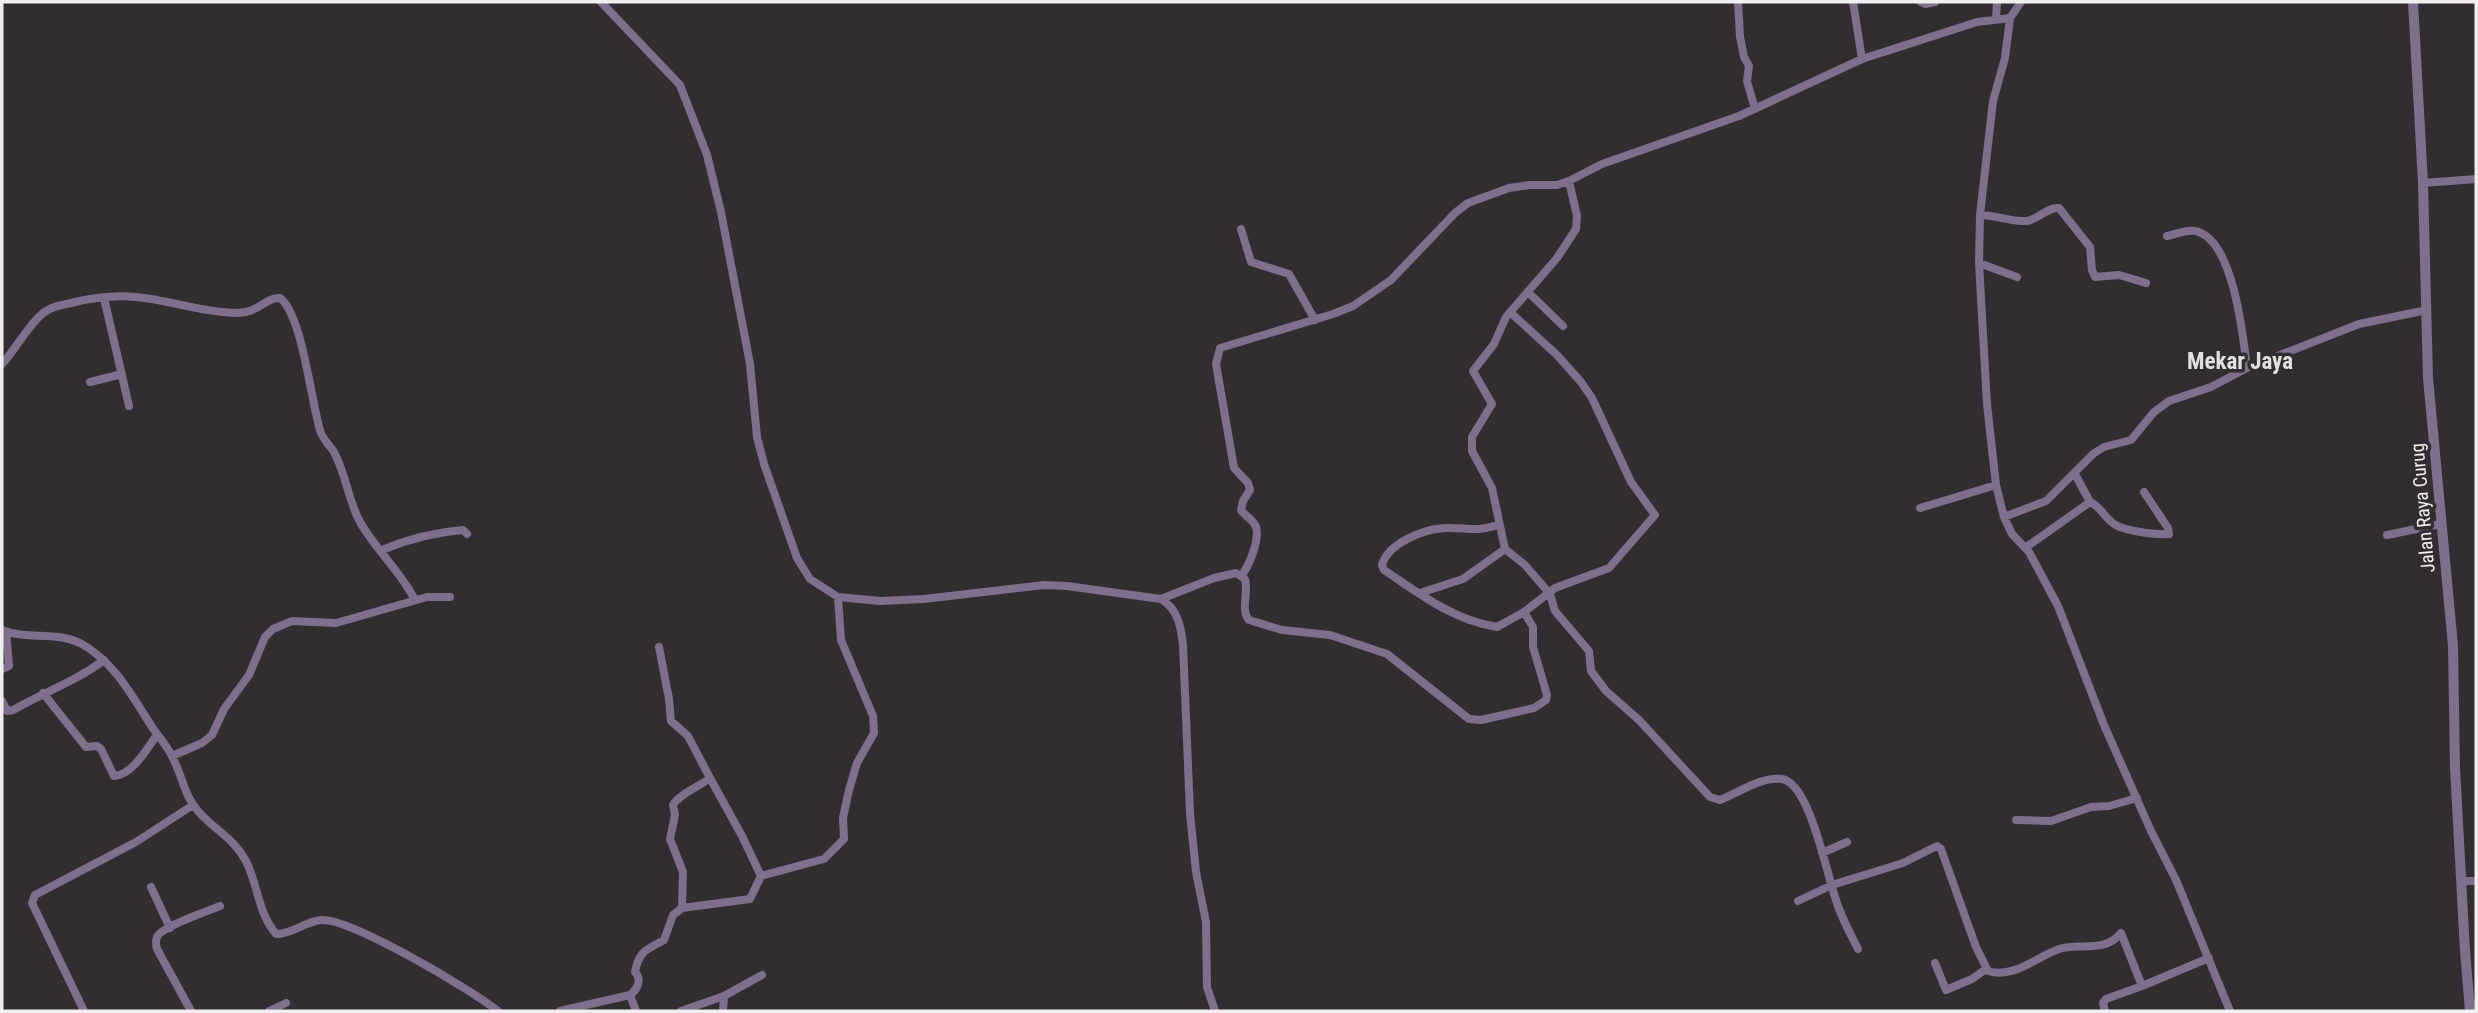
<svg xmlns="http://www.w3.org/2000/svg" width="2478" height="1013" font-family="'Roboto Condensed',sans-serif">
  <style>
    .lines { fill: none; stroke-linecap: round; stroke-linejoin: round }
    .minor { stroke: #7f6e8c; stroke-width: 8 }
    .tertiary { stroke: #7f6e8c; stroke-width: 10 }
    .labels { text-anchor: middle; stroke-width: 7; stroke-linejoin: round; paint-order: stroke }
    .street-label { font-size: 19px; fill: #f0eeef; stroke: #322e30 }
    .quarter-label { font-size: 23px; font-weight: bold; fill: #e4e0e2; stroke: #322e30 }
  </style>
  <rect width="100%" height="100%" fill="#322e30"/>
  <g class="lines">
    <path class="minor" d="M601,2L680,85L707,155L721,212L750,364L757,437L764,464L797,558L810,579L838,597L880,601L924,599L1044,585L1067,586L1161,599C1178,609 1181,627 1183,645L1190,813L1196,872L1206,922L1207,987L1215,1011
      M1738,2L1740,37L1744,57L1749,66L1747,81L1755,109
      M1853,2L1862,59
      M1921,2L1925,4L1935,2
      M2021,2L2010,18L2005,58L1993,101L1980,215L1979,263L1987,404L1996,485L2004,517L2012,534L2029,552L2058,606L2104,725L2151,831L2176,880L2230,1011
      M1996,19L1997,2
      M1569,181L1577,216L1576,229L1557,258L1506,317L1494,344L1473,371L1492,404L1472,437V451L1492,488L1505,549L1525,565L1550,594L1555,611L1589,651L1591,671L1606,691L1639,720L1710,797L1720,800C1738,793 1762,776 1782,779C1810,783 1827,876 1836,900C1841,917 1850,933 1858,949
      M2423,183L2476,179
      M1980,215C1996,215 2011,222 2027,221C2039,219 2047,207 2059,208L2090,247L2092,270L2095,277L2119,275L2146,283
      M1241,229L1251,262L1289,274L1315,320
      M2167,236C2177,234 2190,228 2199,232C2234,245 2243,336 2247,368
      M1979,263L2017,277
      M1528,292L1563,326
      M104,298L129,406
      M2,364C16,349 26,328 42,314C50,307 61,305 71,303C91,298 115,295 136,297C170,300 200,312 236,313C260,313 263,298 280,298C302,314 311,401 320,430C322,439 329,444 334,452C346,474 348,500 360,522C376,550 401,572 415,600
      M90,382L122,374
      M2075,474L2090,502
      M1920,508L1996,485
      M2004,517L2046,501L2093,454L2104,447L2131,440L2154,412L2169,401L2211,387L2247,368L2359,324L2427,310
      M1499,524C1481,533 1465,527 1445,528C1424,529 1388,543 1382,565L1384,570C1420,594 1453,620 1497,627L1524,612
      M2387,535L2441,524
      M2025,548L2090,502C2101,507 2104,517 2114,524C2124,531 2156,535 2169,534L2168,528L2144,492
      M382,550C406,540 436,532 463,530L467,534
      M1241,576C1249,567 1260,539 1256,527C1253,519 1245,516 1241,510L1243,501L1250,490L1248,483L1234,468L1216,364L1220,348L1333,314L1353,306L1391,280L1455,213L1468,203L1509,188L1530,185H1557L1569,181L1602,164L1739,116L1862,59L1977,22L2010,18
      M1420,593L1463,579L1505,549
      M1161,599L1214,578L1236,573L1245,579C1249,592 1240,610 1249,620L1282,630L1330,635L1387,654L1469,719L1481,720L1534,708L1546,700L1547,695L1533,647V627L1524,612L1555,588L1609,568L1655,515L1631,482L1592,398L1581,382L1557,355L1510,312
      M2,630C27,640 56,631 80,643C114,661 132,696 152,727C159,737 168,747 173,758C182,776 185,797 198,811C214,830 233,837 246,861C258,885 258,913 276,934C293,934 305,921 322,920C352,919 472,990 498,1011
      M2,669L9,666L6,631
      M43,693L86,747L97,746L101,749L114,776C133,775 147,748 157,735
      M2,701L7,711L13,710C44,692 75,682 104,660
      M172,756L202,743L212,735L224,709L249,675L265,637L273,629L292,621L336,623L427,597H450
      M710,778L742,836L761,876
      M2016,820L2051,821L2091,807L2109,806L2137,798
      M1822,853L1847,842
      M2461,881H2476
      M151,887L170,928
      M1798,901L1832,885L1903,863L1937,846L1941,849L1976,947L1988,971C2014,979 2036,957 2059,949C2080,942 2104,954 2121,933L2142,986L2209,958
      M682,908L750,899L761,876L824,859L844,839L843,818L849,790L857,763L874,733L873,716L841,640L838,597
      M1935,963L1946,990L1972,979L1986,969
      M84,1011L32,903L35,895L136,842L193,805
      M191,1011L157,949C156,945 155,942 157,937C161,927 208,911 220,906
      M269,1011L286,1003
      M560,1011L630,995
      M636,1011L630,995C638,989 642,979 635,972C639,950 647,950 664,940L673,915L682,908L683,872L670,839L675,815L673,805C679,794 699,787 710,778L688,736L671,721L669,699L659,647
      M681,1011L724,996
      M723,1011L724,996L762,975
      M2105,1011L2103,1003L2106,999L2142,986"/>
    <path class="tertiary" d="M2413,2L2423,183L2428,378L2453,646L2455,768L2465,951L2470,1011"/>
  </g>
  <g class="labels">
    <g class="street-label">
      <text transform="translate(2422 508) rotate(-95)" y="7">Jalan Raya Curug</text>
    </g>
    <g class="quarter-label">
      <text x="2240" y="369">Mekar Jaya</text>
    </g>
  </g>
  <rect width="2478" height="1013" fill="none" stroke="#f0eeef" stroke-width="7"/>
</svg>
